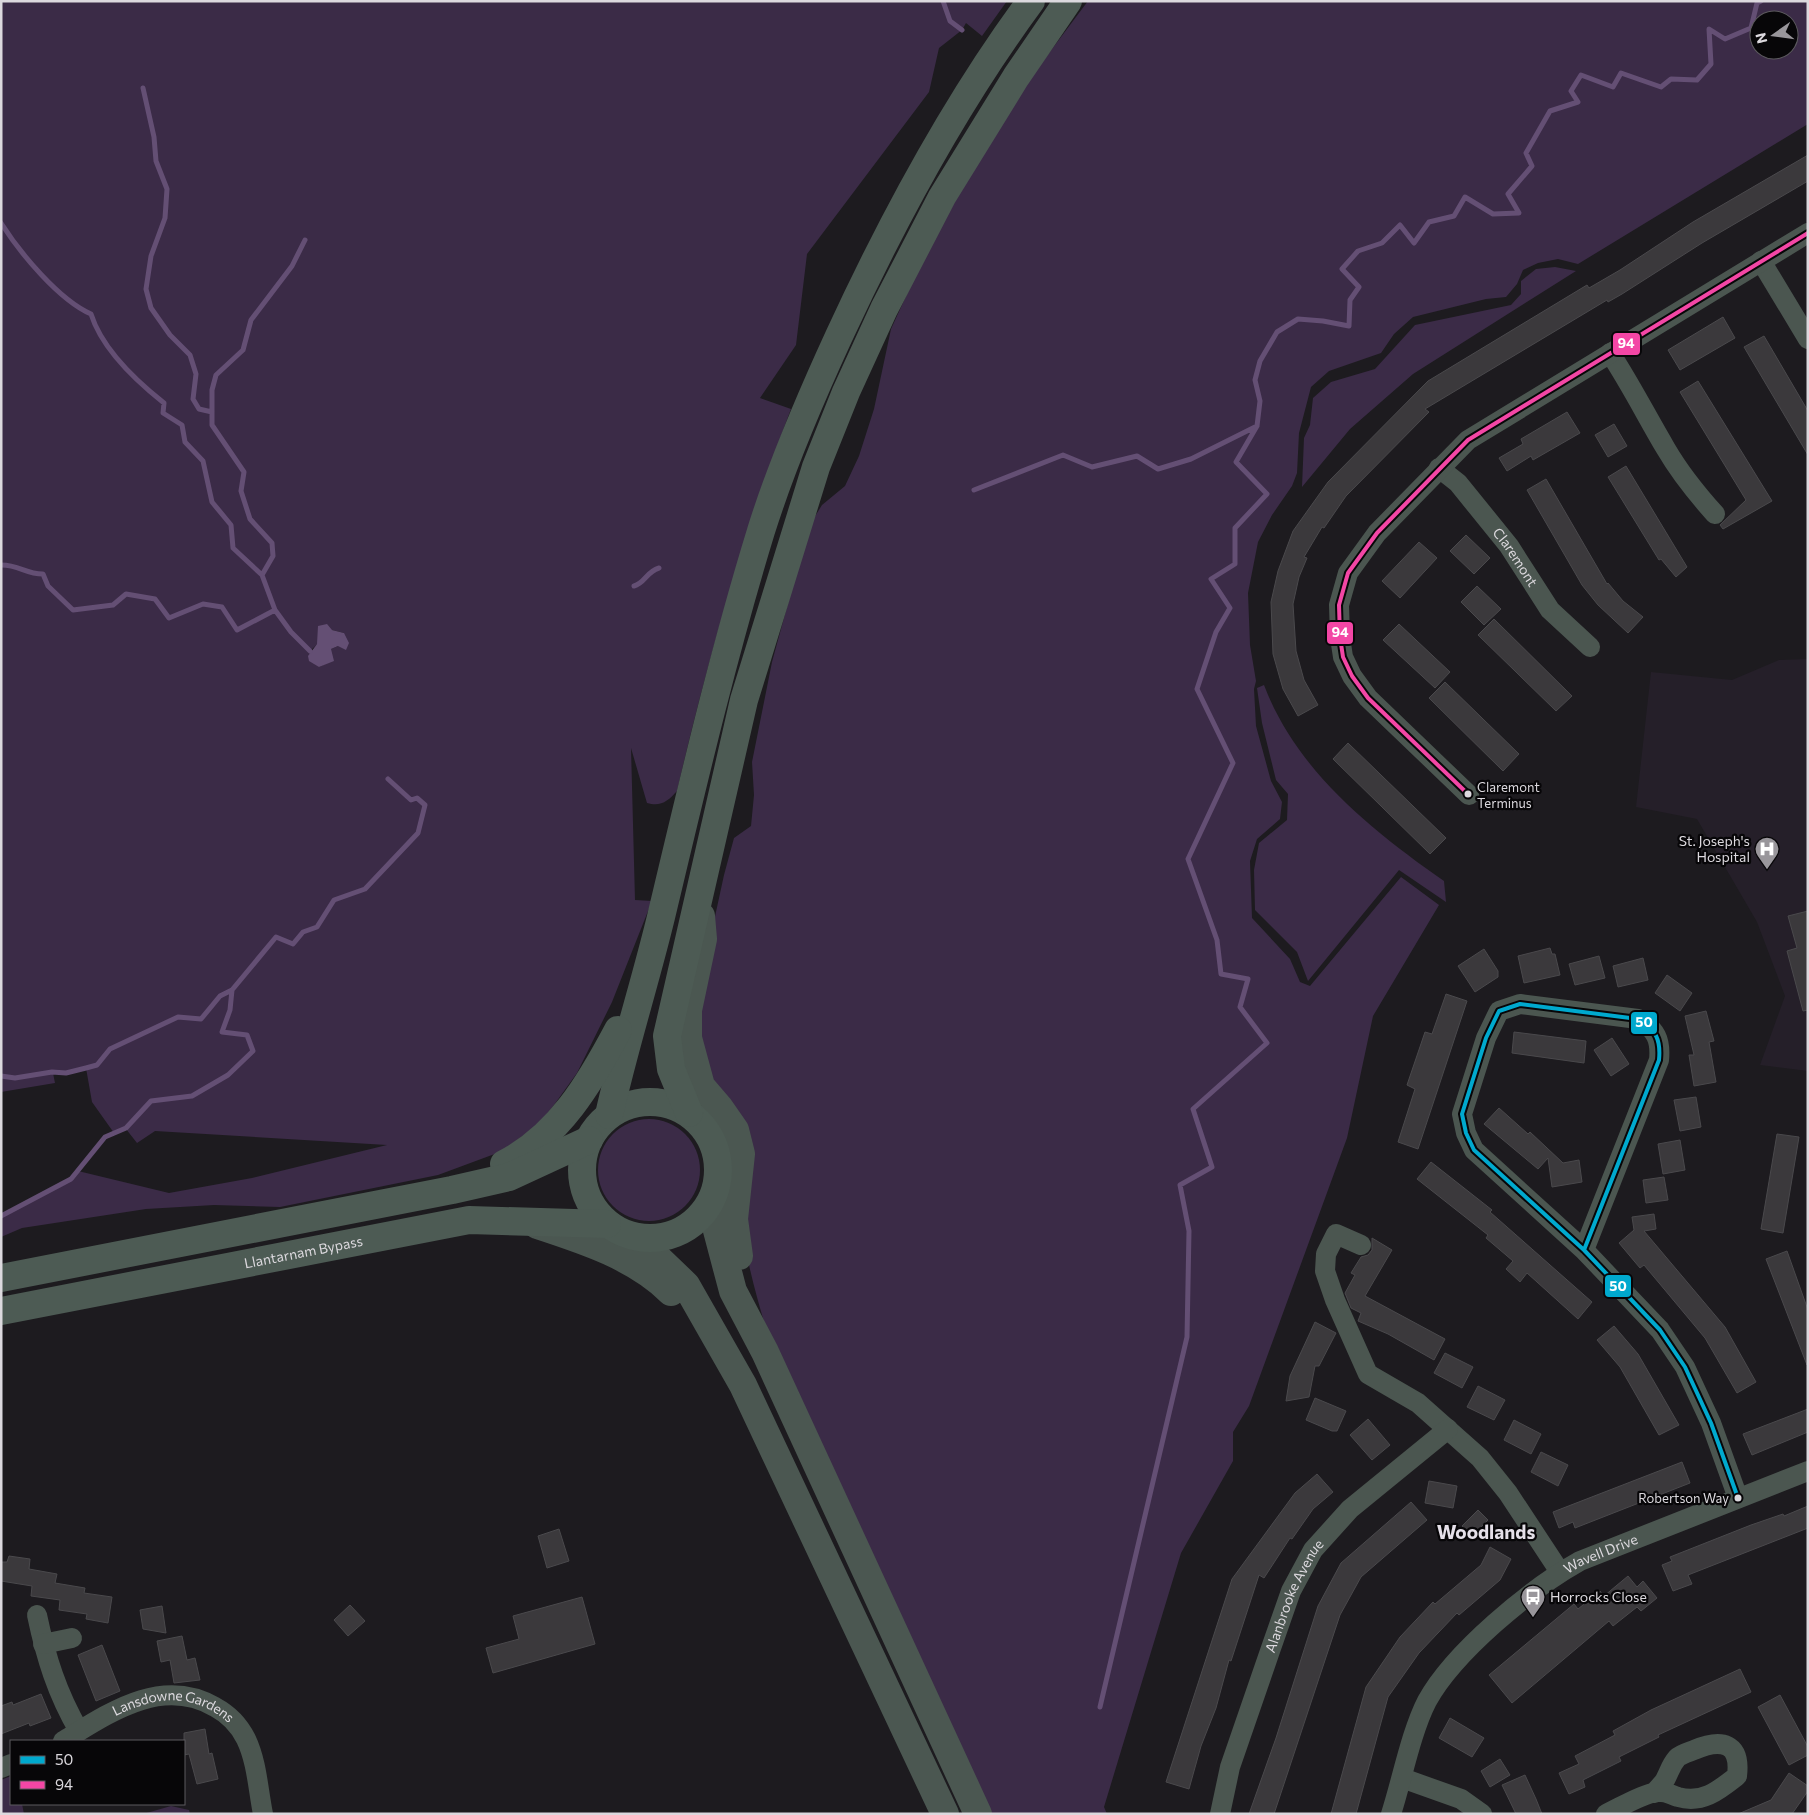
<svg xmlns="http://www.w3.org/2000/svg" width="1809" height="1815" font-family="Commissioner,sans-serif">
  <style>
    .built { fill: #251f29 }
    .green { fill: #3b2b47; fill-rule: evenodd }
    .water { fill: #644f74 }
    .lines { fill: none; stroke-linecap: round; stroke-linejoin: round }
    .stream { stroke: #644f74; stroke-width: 5 }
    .building { fill: #3b393c; stroke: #4a494c }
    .minor { stroke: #4b5650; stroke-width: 20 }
    .primary { stroke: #4b5751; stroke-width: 28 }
    .trunk { stroke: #4d5b54; stroke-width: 28 }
    .bus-1-casing { stroke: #070608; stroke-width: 8 }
    .bus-2-casing { stroke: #070608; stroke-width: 8 }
    .bus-1 { stroke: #00a9ce; stroke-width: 4 }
    .bus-2 { stroke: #f346a5; stroke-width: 4 }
    .bus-dot { fill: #dcd9de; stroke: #070608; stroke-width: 2 }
    .labels { text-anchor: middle; stroke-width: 4.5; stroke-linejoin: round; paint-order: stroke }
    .bus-label { font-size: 13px; fill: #dcd9de; stroke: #070608; text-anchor: start }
    .street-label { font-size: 14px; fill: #dcd9de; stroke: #070608 }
    .poi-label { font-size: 14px; fill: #dcd9de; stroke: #070608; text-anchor: end }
    .district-label { font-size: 19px; font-weight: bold; fill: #e5e0e9; stroke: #070608 }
    .line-badge { stroke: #070608; stroke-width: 2 }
    .badge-label { font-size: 14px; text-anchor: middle; font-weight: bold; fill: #fff }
  </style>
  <rect width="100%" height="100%" fill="#1d1b1f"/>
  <path class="built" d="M1808,659V1071L1760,1065L1785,996L1757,922L1697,819L1636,807L1651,672L1732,680L1779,660Z"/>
  <path class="green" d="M1,1H1007L982,36L966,23L962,30L939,48L929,92L807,254L796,345L760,398L791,409C744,533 707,662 677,791C668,801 661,807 647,803L631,748L635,900L652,901L612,1002L577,1073L541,1123L500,1152L438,1175L280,1207L214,1205L146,1209L22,1228L1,1237V1216L71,1179L78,1171L169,1193L252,1178L387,1145L155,1131L137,1143L126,1129L114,1133L92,1102L86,1068L66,1073H53L55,1083L1,1092ZM332,630L344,633L338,646L331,649L327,663L319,667L310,651Z
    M1088,1H1808V124L1578,264L1558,259L1538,263L1523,270L1517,284L1506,297L1486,299L1413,317L1394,334L1381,353L1329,371L1311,387L1299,433L1297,473L1292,486L1272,515L1258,542L1248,593L1250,645L1256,681L1254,689L1256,726L1271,781L1282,802L1280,819L1257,839L1250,861L1252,918L1290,959L1300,982L1310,986L1401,877L1439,905L1373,1016L1347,1138L1249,1406L1233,1432V1461L1181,1553L1104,1807L1107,1814H988L770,1343C758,1299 741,1251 743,1205L697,1039L706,958L724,875L734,838L751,826L754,795L752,762L772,662L809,526L822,505L845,486L859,456L874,409L891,329L923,259L979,158L1034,73ZM1759,20H1789V50H1759Z
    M1555,267L1576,271L1413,374L1350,429L1302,487L1304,438L1310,425L1313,398L1331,382L1375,369L1415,325L1511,305L1521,294V281L1536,269Z
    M1264,685C1296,770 1371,830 1444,881L1446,902L1399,870L1308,981L1297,952L1255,910L1254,870L1259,843L1287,820L1288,794L1276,780L1262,723L1257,688Z
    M598 1170a51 51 0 1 1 102 0a51 51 0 1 1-102 0Z
    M11,1776V1804H22L24,1814H1V1780Z
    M171,1806L189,1810L190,1814H143Z"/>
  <path class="water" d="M327,624L332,630L344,633L349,643L346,650L338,646L331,649L334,661L319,667L309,661L308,656L317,644L318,626Z"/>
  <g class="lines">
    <path class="stream" d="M943,1L950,21L962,30
      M143,88L154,137L156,161L167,189L165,218L151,256L146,289L151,308L170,335L190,355L196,374L193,399L199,409L212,412
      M1,223C20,253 59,300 91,314C102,349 135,380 164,403L163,413L182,425L185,442L203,461L212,502L231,525L233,548L262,575L275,610L291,632L310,651
      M974,490L1063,455L1092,467L1137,456L1158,469L1191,459L1257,426
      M1,565C20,565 25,574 43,574L48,586L73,610L113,605L126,594L155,599L169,618L203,604L222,607L237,630L275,610
      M262,575L273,556L272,543L250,519L241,491L244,472L212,425V390L216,375L243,350L251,320L292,266L305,240
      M634,586C645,583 646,572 659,568
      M1,1076L15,1078L52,1072L66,1073L86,1068L97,1065L110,1049L178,1017L201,1019L220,996L232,990
      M1,1216L71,1179L105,1137L126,1128L151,1101L192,1096L228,1075L253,1051L247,1035L222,1032L230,1010L232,990L276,937L293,944L303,932L317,927L334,900L365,889L418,833L425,805L417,798L411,800L388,779
      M1100,1707L1187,1337L1189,1231L1180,1185L1212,1167L1193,1109L1267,1043L1240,1007L1248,979L1221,974L1217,940L1188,859L1233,763L1197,689L1216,632L1230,608L1211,579L1235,564V528L1267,494L1236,462L1257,426L1260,401L1255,380L1260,361L1277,332L1298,319L1323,321L1349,326L1350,300L1359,287L1342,269L1358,251L1382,243L1400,225L1414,243L1429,222L1454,216L1465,197L1493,214L1519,213L1508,194L1532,166L1526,153L1550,111L1578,102L1571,91L1581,75L1613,87L1621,73L1661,87L1671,79L1697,80L1711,64L1709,29L1725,39L1751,28L1757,3L1761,1"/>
  </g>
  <path class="building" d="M1808,155V181L1702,243L1622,294L1608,302L1607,300L1425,409L1429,412L1346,496L1324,528L1322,527L1304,557L1307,558L1299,577L1293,604L1296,651L1304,680L1318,705L1298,716L1283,689L1273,654L1271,602L1278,571L1293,531L1328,482L1428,381L1587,285L1589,288L1620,270L1693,222Z
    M1723,317L1735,338L1680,370L1668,350Z
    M1764,336L1808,411V455L1744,347Z
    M1698,381L1772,501L1723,529L1720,525L1746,500L1680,392Z
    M1567,412L1580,433L1533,460L1531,456L1507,471L1499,458L1523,444L1521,439Z
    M1614,424L1627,446L1608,457L1595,435Z
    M1626,466L1687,567L1676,577L1661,559L1659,560L1608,477Z
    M1546,479L1607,584L1608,583L1623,601L1643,617L1628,633L1598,605L1582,585L1527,490Z
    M1466,535L1490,558L1474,574L1450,551Z
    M1419,542L1437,558L1400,598L1382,581Z
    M1477,586L1501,609L1484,625L1461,602Z
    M1494,619L1572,696L1556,711L1478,635Z
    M1399,624L1450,672L1435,688L1383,640Z
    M1445,682L1519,754L1503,771L1429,698Z
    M1348,743L1446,838L1430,854L1333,759Z
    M1808,911V1010L1803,1011L1787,951L1797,948L1788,916Z
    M1550,948L1552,954H1555L1560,975L1524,983L1518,956Z
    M1484,949L1498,971V977L1475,992L1458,966Z
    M1599,956L1605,978L1575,985L1569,964Z
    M1643,958L1648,980L1618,987L1613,966Z
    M1667,975L1692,993L1680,1011L1655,993Z
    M1446,994L1467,1001L1418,1149L1398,1142L1415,1089L1407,1085L1425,1032L1432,1034Z
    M1706,1011L1714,1041L1709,1042L1716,1082L1694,1086L1689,1055H1694L1685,1016Z
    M1514,1032L1586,1041L1584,1063L1512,1053Z
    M1612,1038L1629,1064L1611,1076L1594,1050Z
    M1696,1097L1701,1127L1680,1131L1674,1100Z
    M1499,1108L1528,1134L1530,1132L1563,1163L1579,1160L1582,1182L1552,1187L1548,1158L1538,1169L1484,1124Z
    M1777,1134L1799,1137L1783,1233L1761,1229Z
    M1680,1140L1685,1170L1663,1174L1658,1144Z
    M1431,1162L1492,1210L1490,1212L1592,1302L1578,1319L1527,1273L1520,1282L1506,1269L1513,1261L1486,1238L1488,1235L1417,1179Z
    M1664,1177L1668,1200L1646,1203L1643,1180Z
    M1654,1214L1656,1229L1644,1231L1725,1327L1756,1382L1737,1393L1705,1338L1644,1265L1640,1268L1619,1243L1634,1230L1632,1217Z
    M1372,1238L1392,1250L1365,1296L1445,1339L1434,1360L1388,1334L1358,1321L1361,1313L1351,1308L1345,1293L1355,1275L1351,1273L1361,1257L1368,1255L1372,1250Z
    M1787,1251L1808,1310L1807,1365L1766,1259Z
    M1315,1322L1336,1333L1319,1366H1315L1309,1397L1286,1401L1290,1376Z
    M1614,1326L1638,1354L1679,1425L1659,1435L1620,1367L1597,1340Z
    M1445,1353L1473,1367L1462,1388L1434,1373Z
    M1478,1386L1505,1400L1494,1420L1467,1407Z
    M1315,1398L1346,1411L1337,1431H1332L1306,1420Z
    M1808,1409V1432L1752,1455L1743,1434Z
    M1368,1419L1390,1445L1372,1460L1350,1435Z
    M1514,1420L1541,1434L1531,1454L1504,1440Z
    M1541,1452L1568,1465L1558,1486L1531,1472Z
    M1682,1462L1690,1483L1575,1528L1573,1522L1559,1528L1553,1512Z
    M1317,1474L1333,1492L1313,1509L1292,1539L1290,1538L1264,1578L1259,1575L1231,1661L1229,1660L1216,1708L1201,1746L1189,1789L1166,1782L1232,1579L1295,1493Z
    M1429,1481L1457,1486L1453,1508L1425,1503Z
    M1411,1502L1427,1520L1361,1577L1340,1615L1274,1814H1249L1276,1738L1318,1606L1341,1563Z
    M1808,1506V1528L1688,1575L1692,1584L1673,1591L1662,1565L1672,1561L1670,1557L1751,1525L1783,1514L1784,1516Z
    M1478,1510L1488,1520L1472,1536L1462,1526Z
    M559,1529L569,1561L547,1568L538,1536Z
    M1490,1547L1511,1559L1500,1580L1459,1615L1457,1613L1419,1653L1388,1697L1356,1814H1331L1366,1687L1400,1637L1433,1602L1435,1604L1481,1565Z
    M9,1556L30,1559L29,1569L57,1574L55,1583L85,1588L84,1593L112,1597L108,1623L86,1619L87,1614L59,1610L60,1600L31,1596L32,1586L1,1581V1562H7Z
    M1628,1576L1637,1587L1643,1581L1657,1598L1641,1611L1637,1607L1613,1626L1609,1621L1512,1703L1489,1675L1574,1604L1578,1609L1600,1591L1604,1596Z
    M582,1597L595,1644L493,1673L486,1648L519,1639L513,1616Z
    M350,1605L365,1621L348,1636L334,1620Z
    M162,1606L166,1633L143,1629L140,1610Z
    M182,1636L187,1660L195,1658L200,1680L174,1683L170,1660L161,1662L157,1641Z
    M102,1645L120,1691L96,1701L78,1655Z
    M1740,1669L1751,1692L1658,1735L1659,1737L1619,1757L1621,1761L1583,1780L1585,1787L1569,1794L1559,1773L1579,1764L1575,1756L1615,1735L1613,1731L1651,1710Z
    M41,1694L51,1718L30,1726L29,1723L1,1734V1706L12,1702L13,1705Z
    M1780,1695L1808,1747V1755L1789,1765L1758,1707Z
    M1450,1718L1484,1738L1472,1757L1439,1738Z
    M205,1729L209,1754L212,1753L218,1779L197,1784L189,1754L184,1755V1733Z
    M1500,1759L1510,1775L1490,1787L1481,1771Z
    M1789,1773L1808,1786V1791L1792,1814H1738L1771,1800Z
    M1525,1775L1536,1799L1542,1814H1516L1502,1785Z"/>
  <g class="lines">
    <g class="minor">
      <path d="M1761,261L1808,339"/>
      <path d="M1610,353C1631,385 1647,417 1666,449C1680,473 1697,494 1715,514"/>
      <path id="s1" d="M1439,468L1458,483L1509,546L1550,610L1590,647"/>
      <path d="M1469,795L1368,698L1352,676L1343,657L1340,637L1339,605L1348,573L1377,533L1468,440L1808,233"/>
      <path d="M1361,1245L1336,1234L1326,1254L1325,1271L1335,1300L1368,1374L1418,1403L1480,1458L1508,1493L1560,1572"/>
      <path d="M1584,1250L1659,1060C1661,1040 1656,1029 1638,1019L1520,1004L1499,1011L1486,1038L1462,1114L1466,1133L1474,1150L1584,1250L1660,1330L1685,1367L1711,1423L1738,1498"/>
      <path d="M37,1615C46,1658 57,1693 79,1731"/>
      <path d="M43,1644L72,1638"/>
      <path id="s2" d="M63,1741C109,1713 161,1676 215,1707C228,1714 239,1725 246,1739C257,1762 258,1789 263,1814"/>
      <path d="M1,1768L11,1764"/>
      <path d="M1402,1778L1461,1799L1482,1814"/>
      <path id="s3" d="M1220,1814L1230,1767L1270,1651L1291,1591L1313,1550L1350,1509L1448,1429"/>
      <path id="s4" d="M1391,1814C1402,1780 1411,1732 1427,1701C1454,1652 1530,1589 1580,1561L1808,1471"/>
      <path d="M1606,1814C1621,1807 1640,1795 1656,1792C1666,1791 1669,1794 1678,1797C1702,1804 1718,1791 1737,1776C1741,1743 1722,1738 1694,1750C1689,1752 1681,1754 1677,1758C1671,1765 1670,1770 1666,1778C1664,1783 1658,1788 1654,1793"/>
    </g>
    <path class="primary" d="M701,916L703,939L688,1010V1038L701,1086L719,1107L735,1130L741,1154L734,1219L739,1256
      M710,1204L733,1291L765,1352L978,1814
      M537,1225C583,1240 636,1257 671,1292
      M636,1237L686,1285L743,1385L945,1814"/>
    <g class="trunk">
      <circle cx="650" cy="1170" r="68"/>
      <path d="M689,1113L671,1069L667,1036L744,700L816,467L846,392L884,309L942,197L1016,77L1068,1"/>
      <path d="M609,1115C624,1048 645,983 661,917C692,787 722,658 761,531C782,464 810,399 839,336C893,219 954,105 1031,1"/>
      <path d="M504,1164C559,1136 590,1083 618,1030"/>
      <path d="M1,1278L452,1190L509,1177L589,1140"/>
      <path id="s5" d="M1,1311L469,1220L607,1224"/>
    </g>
    <defs>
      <path id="bus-1" d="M1584,1250L1659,1060C1661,1040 1656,1029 1638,1019L1520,1004L1499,1011L1486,1038L1462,1114L1466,1133L1474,1150L1584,1250L1660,1330L1685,1367L1711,1423L1738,1498"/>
      <path id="bus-2" d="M1469,795L1368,698L1352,676L1343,657L1340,637L1339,605L1348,573L1377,533L1468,440L1808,233"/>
    </defs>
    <use href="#bus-1" class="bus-1-casing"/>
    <use href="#bus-2" class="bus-2-casing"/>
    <use href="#bus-1" class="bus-1"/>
    <use href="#bus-2" class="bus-2"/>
  </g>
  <defs>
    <symbol id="hospital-pin" viewBox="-11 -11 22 30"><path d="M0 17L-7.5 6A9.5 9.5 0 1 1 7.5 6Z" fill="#99969b" stroke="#070608"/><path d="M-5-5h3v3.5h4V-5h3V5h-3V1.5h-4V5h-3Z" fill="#fff"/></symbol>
    <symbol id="bus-pin" viewBox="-11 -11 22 30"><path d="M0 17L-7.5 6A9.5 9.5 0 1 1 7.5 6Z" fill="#99969b" stroke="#070608"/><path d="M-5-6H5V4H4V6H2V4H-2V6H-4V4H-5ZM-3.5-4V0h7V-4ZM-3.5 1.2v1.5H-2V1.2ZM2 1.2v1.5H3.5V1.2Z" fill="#fff"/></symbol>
  </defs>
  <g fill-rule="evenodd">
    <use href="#hospital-pin" x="1753" y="835" width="28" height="38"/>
    <use href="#bus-pin" x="1519" y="1583" width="28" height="38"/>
  </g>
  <g class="bus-dot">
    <circle cx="1468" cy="794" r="4.5"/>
    <circle cx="1738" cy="1498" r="4.5"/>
  </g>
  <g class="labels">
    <g class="bus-label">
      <text x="1477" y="792">Claremont<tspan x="1477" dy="16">Terminus</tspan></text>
      <text x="1729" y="1503" text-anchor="end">Robertson Way</text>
    </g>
    <g class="street-label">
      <text dy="5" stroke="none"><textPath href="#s1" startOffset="118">Claremont</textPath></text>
      <text dy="5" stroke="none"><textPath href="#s5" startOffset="308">Llantarnam Bypass</textPath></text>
      <text dy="5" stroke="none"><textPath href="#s4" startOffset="350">Wavell Drive</textPath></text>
      <text dy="5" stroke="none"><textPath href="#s3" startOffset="231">Alanbrooke Avenue</textPath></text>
      <text dy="5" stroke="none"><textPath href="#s2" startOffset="122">Lansdowne Gardens</textPath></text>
    </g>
    <g class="poi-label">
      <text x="1750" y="846">St. Joseph's<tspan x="1750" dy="16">Hospital</tspan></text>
      <text x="1550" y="1602" text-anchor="start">Horrocks Close</text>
    </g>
    <g class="district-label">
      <text x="1486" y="1539">Woodlands</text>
    </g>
  </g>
  <g class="line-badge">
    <rect x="1612" y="332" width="29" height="24" rx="5" fill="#f346a5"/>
    <rect x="1326" y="621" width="28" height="24" rx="5" fill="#f346a5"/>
    <rect x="1630" y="1011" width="28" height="24" rx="5" fill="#00a9ce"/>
    <rect x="1604" y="1274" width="28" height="24" rx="5" fill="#00a9ce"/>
  </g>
  <g class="badge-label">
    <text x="1626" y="348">94</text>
    <text x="1340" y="637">94</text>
    <text x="1644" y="1027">50</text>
    <text x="1618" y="1291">50</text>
  </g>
  <rect width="1809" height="1815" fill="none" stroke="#dcd9de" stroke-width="5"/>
  <rect x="10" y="1740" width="175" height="65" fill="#070608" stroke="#5c5a5e"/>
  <rect x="20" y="1756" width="25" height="8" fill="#00a9ce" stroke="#5c5a5e"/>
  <text x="55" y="1765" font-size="15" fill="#dcd9de">50</text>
  <rect x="20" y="1781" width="25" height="8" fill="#f346a5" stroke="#5c5a5e"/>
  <text x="55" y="1790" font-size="15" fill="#dcd9de">94</text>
  <g transform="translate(1774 35) rotate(256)"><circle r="24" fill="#070608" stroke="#5c5a5e"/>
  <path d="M0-4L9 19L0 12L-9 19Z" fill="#99969b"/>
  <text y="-8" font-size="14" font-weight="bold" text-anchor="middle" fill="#dcd9de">N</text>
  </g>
</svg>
